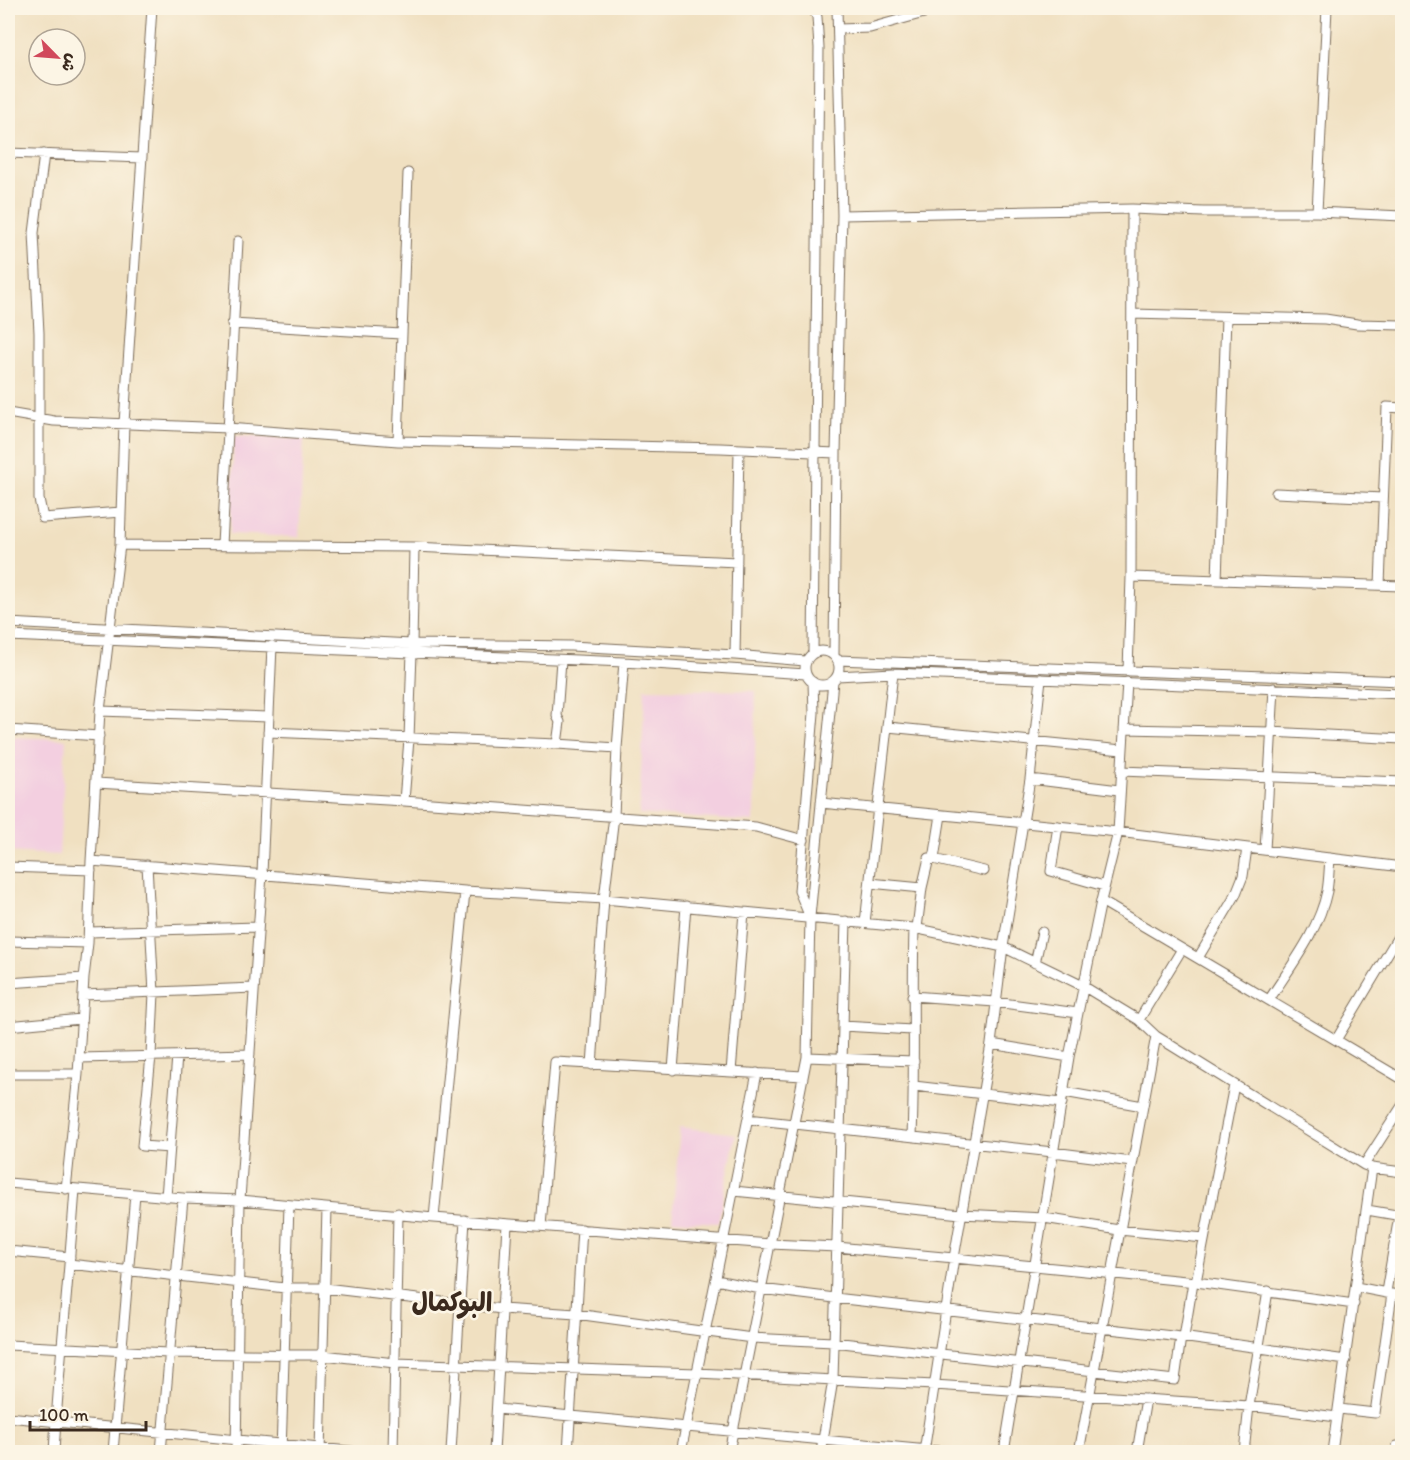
<svg xmlns="http://www.w3.org/2000/svg" width="1410" height="1460" font-family="Itim,'Playpen Sans Arabic',sans-serif">
  <style>
    .built { fill: #f3cfe0 }
    .lines { fill: none; stroke-linecap: round; stroke-linejoin: round }
    .minor-casing { stroke: #7a6a57; stroke-width: 11 }
    .minor { stroke: #fff; stroke-width: 9 }
    .labels { text-anchor: middle; stroke-width: 5; stroke-linejoin: round; paint-order: stroke }
    .district-label { font-size: 26px; font-weight: bold; fill: #3b2a1e; stroke: #fcf5e5 }
  </style>
  <rect width="100%" height="100%" fill="#fcf5e5"/>
  <filter id="ink" filterUnits="userSpaceOnUse"><feTurbulence type="fractalNoise" baseFrequency=".0167" numOctaves="2"/><feDisplacementMap in="SourceGraphic" scale="12" xChannelSelector="R" yChannelSelector="G"/><feConvolveMatrix kernelMatrix="1 2 1 2 8 2 1 2 1" color-interpolation-filters="sRGB"/></filter>
  <filter id="wash" filterUnits="userSpaceOnUse"><feTurbulence type="fractalNoise" baseFrequency=".008" numOctaves="4" result="noise"/><feDisplacementMap in="SourceGraphic" scale="24" xChannelSelector="R" yChannelSelector="G"/><feGaussianBlur stdDeviation="1.35" result="paint"/><feColorMatrix in="noise" values="0 0 0 0 0 0 0 0 0 0 0 0 0 0 0 0 0 1.4 0 .05"/><feComposite in="paint" operator="in"/></filter>
  <g filter="url(#wash)">
    <rect width="100%" height="100%" fill="#f0e0c1"/>
    <path class="built" d="M234,436L304,439L299,537L230,534Z
      M645,689L756,691L754,822L639,814Z
      M8,737L66,739L59,855L8,852Z
      M680,1127L736,1134L718,1223L672,1220Z"/>
  </g>
  <g filter="url(#ink)">
    <g class="lines">
      <defs>
        <path id="minor" d="M838,29L870,28L942,8
          M8,153L142,158
          M44,154L34,233L39,333V499L43,518L121,512
          M1317,212L1327,8
          M842,215L1132,209L1203,212H1317L1402,216
          M1132,314L1325,319L1357,324L1402,325
          M232,324L401,334
          M8,413L54,421L228,428L398,441L720,448L836,453
          M398,441L408,173
          M1276,493L1383,498
          M120,545L414,547L737,562
          M222,545L238,241
          M1131,577L1402,586
          M1217,580L1226,317
          M1380,585L1387,407L1402,408
          M8,623L412,644L571,646L735,655L805,661
          M8,636L624,662L806,674
          M412,644L414,547
          M805 668a17 17 0 1 1 34 0a17 17 0 1 1-34 0Z
          M813,653L819,48L817,17L813,8
          M735,655L739,450
          M834,655L836,453L842,215L837,8
          M837,660L1402,681
          M1128,671L1131,577L1132,209
          M837,676L893,673L1402,694
          M100,711L268,717
          M888,727L1122,750
          M1124,729L1271,732L1402,739
          M8,730L99,736
          M268,732L557,744L617,748
          M557,744L560,722L557,716L561,660
          M1121,771L1402,782
          M1030,779L1119,790
          M96,783L404,801L756,827L804,840
          M404,801L409,739L412,652
          M821,803L1118,832L1402,867
          M1058,826L1051,871L1104,886
          M1265,850L1274,688
          M934,859L941,815
          M91,861L465,891L604,899L914,928L1003,947L1083,986L1139,1020L1156,1036L1364,1165L1372,1168L1402,1172
          M147,865L154,993L151,1056L142,1146L170,1148
          M8,867L91,870
          M870,883L922,888
          M1101,901L1402,1079
          M809,915L799,891L814,713L813,682
          M865,923L893,673
          M917,928L922,888L929,858L984,871
          M89,932L258,927
          M8,941L88,943
          M1198,958L1235,896L1243,876L1247,848
          M1035,963L1042,932
          M8,983L84,978
          M83,995L254,988
          M912,996L995,1002L1078,1013
          M1269,1000C1290,967 1319,931 1327,891C1329,880 1329,869 1330,858
          M1139,1020L1182,949
          M8,1026L81,1019
          M843,1026L912,1030
          M1336,1040L1402,930
          M991,1044L1069,1057
          M807,1057L914,1061
          M79,1058L250,1054
          M592,1065L604,899L614,816L617,748L624,662
          M673,1070L686,906
          M731,1072L744,912
          M8,1074H78
          M914,1086L1062,1103
          M1064,1092L1143,1106
          M748,1119L1053,1152L1132,1162
          M912,1136C915,1067 912,997 914,928
          M1364,1165L1402,1106
          M8,1183L183,1198L240,1200L434,1218L770,1244L837,1247L954,1258L1196,1282L1354,1304
          M66,1189L78,1074L84,978L88,943L91,861L100,711L120,545L124,423L152,8
          M734,1191L961,1214L1044,1218L1119,1230L1204,1238
          M166,1197L177,1056
          M1367,1210L1402,1216
          M434,1218L465,891
          M541,1226L555,1062L803,1076
          M8,1251L70,1257
          M69,1264L285,1288H325L502,1309L576,1314L752,1338L833,1342L1175,1380L1181,1337
          M716,1280L761,1289L835,1298L1181,1337L1346,1360
          M1196,1282L1234,1085
          M1356,1287L1402,1296
          M1386,1292L1399,1216
          M1184,1337L1193,1282
          M8,1345L168,1353L323,1355L395,1363L697,1373L934,1385L1249,1406L1337,1417
          M497,1409L949,1452
          M1339,1409L1375,1413L1392,1294
          M8,1417L359,1452
          M54,1452C59,1365 69,1277 75,1189
          M113,1452L135,1194
          M161,1452L183,1198
          M236,1452L240,1200L262,874L272,646
          M281,1452L289,1205
          M320,1452L327,1209
          M393,1452L398,1213
          M451,1452L465,1220
          M494,1452L507,1224
          M568,1452L582,1229
          M681,1452L757,1073
          M729,1452L807,1057L810,917L833,681
          M821,1452L833,1380L846,921
          M924,1452L954,1258L991,1044L1003,947L1030,779L1041,679
          M1004,1452L1069,1057L1101,901L1118,832L1127,682
          M1079,1452L1156,1036
          M1137,1452L1146,1399
          M1244,1452L1249,1406L1268,1291
          M1332,1452L1372,1168
          M1396,1452L1397,1446L1402,1447"/>
      </defs>
      <use href="#minor" class="minor-casing"/>
      <use href="#minor" class="minor"/>
    </g>
  </g>
  <g class="labels">
    <g class="district-label">
      <text x="452" y="1311">البوكمال</text>
    </g>
  </g>
  <rect width="1410" height="1460" fill="none" stroke="#fcf5e5" stroke-width="30"/>
  <g transform="translate(57 57) rotate(115)"><circle r="28" fill="#fcf5e5" stroke="#afa495" stroke-width="1.5"/>
  <path d="M0-4.5L10 22L0 15L-10 22Z" fill="#d1495b"/>
  <text y="-9" font-size="16" font-weight="bold" text-anchor="middle" fill="#3b2a1e">ش</text>
  </g>
  <path d="M30 1421v9h116v-9" fill="none" stroke="#3b2a1e" stroke-width="3"/>
  <text x="39" y="1421" font-size="18" fill="#3b2a1e" stroke="#fcf5e5" stroke-width="4.5" paint-order="stroke">100 m</text>
</svg>
